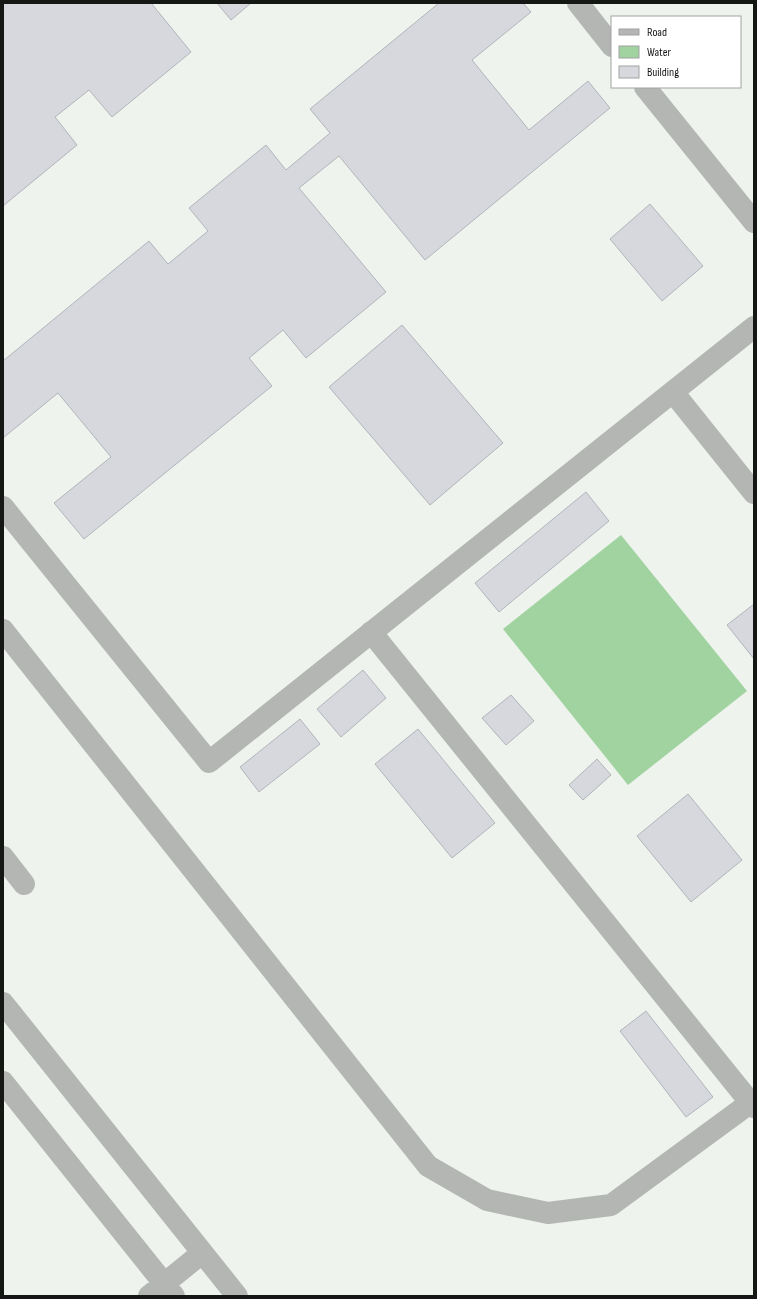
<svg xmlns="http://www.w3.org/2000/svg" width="757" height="1299" font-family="'Sofia Sans Condensed',sans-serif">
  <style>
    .water { fill: #a1d3a1 }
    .building { fill: #d6d8de; stroke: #b2b4ba }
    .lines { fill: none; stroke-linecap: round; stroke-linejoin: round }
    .minor { stroke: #b4b6b4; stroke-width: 22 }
  </style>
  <rect width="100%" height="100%" fill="#eef3ee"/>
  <path class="water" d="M621,535L747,691L628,785L503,629Z"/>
  <path class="building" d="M3,3H151L191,52L112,117L89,90L55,117L77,145L3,206Z
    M217,3H251L231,20Z
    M439,3H523L531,12L472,60L529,130L588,81L610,108L425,260L339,156L299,188L386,292L306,358L283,330L249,358L272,386L84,539L54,503L111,457L58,393L3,438V361L149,241L168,264L208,231L189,208L266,145L286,170L330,133L310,109Z
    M650,204L703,266L662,301L610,239Z
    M402,325L503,443L430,505L329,387Z
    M586,492L609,521L499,612L475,583Z
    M754,604V659L727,625Z
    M363,670L386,698L341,737L317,709Z
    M511,695L534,721L506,745L482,718Z
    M300,719L320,744L259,792L240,767Z
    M418,729L495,823L452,858L375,764Z
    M597,759L611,775L583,800L569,785Z
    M688,794L742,860L691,902L637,836Z
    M646,1011L713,1097L686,1117L620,1031Z"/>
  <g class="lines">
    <path class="minor" d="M578,3L612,46
      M645,87L754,222
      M673,392L754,493
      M3,507L209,762L754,327
      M3,630L428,1166L487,1200L548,1213L611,1205L754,1100
      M371,632L754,1107
      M3,857L24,884
      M3,1003L237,1296
      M3,1082L174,1296
      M149,1296L202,1253"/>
  </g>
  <rect width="757" height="1299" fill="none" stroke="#151715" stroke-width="8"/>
  <rect x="611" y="16" width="130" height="72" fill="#ffffff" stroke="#a1a2a1"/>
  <rect x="619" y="29" width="20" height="6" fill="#b4b6b4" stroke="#a1a2a1"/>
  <text x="647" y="36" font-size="12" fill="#151715">Road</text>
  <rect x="619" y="46" width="20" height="12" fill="#a1d3a1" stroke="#a1a2a1"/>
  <text x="647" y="56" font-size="12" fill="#151715">Water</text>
  <rect x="619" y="66" width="20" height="12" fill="#d6d8de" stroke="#a1a2a1"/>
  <text x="647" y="76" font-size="12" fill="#151715">Building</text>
</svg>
